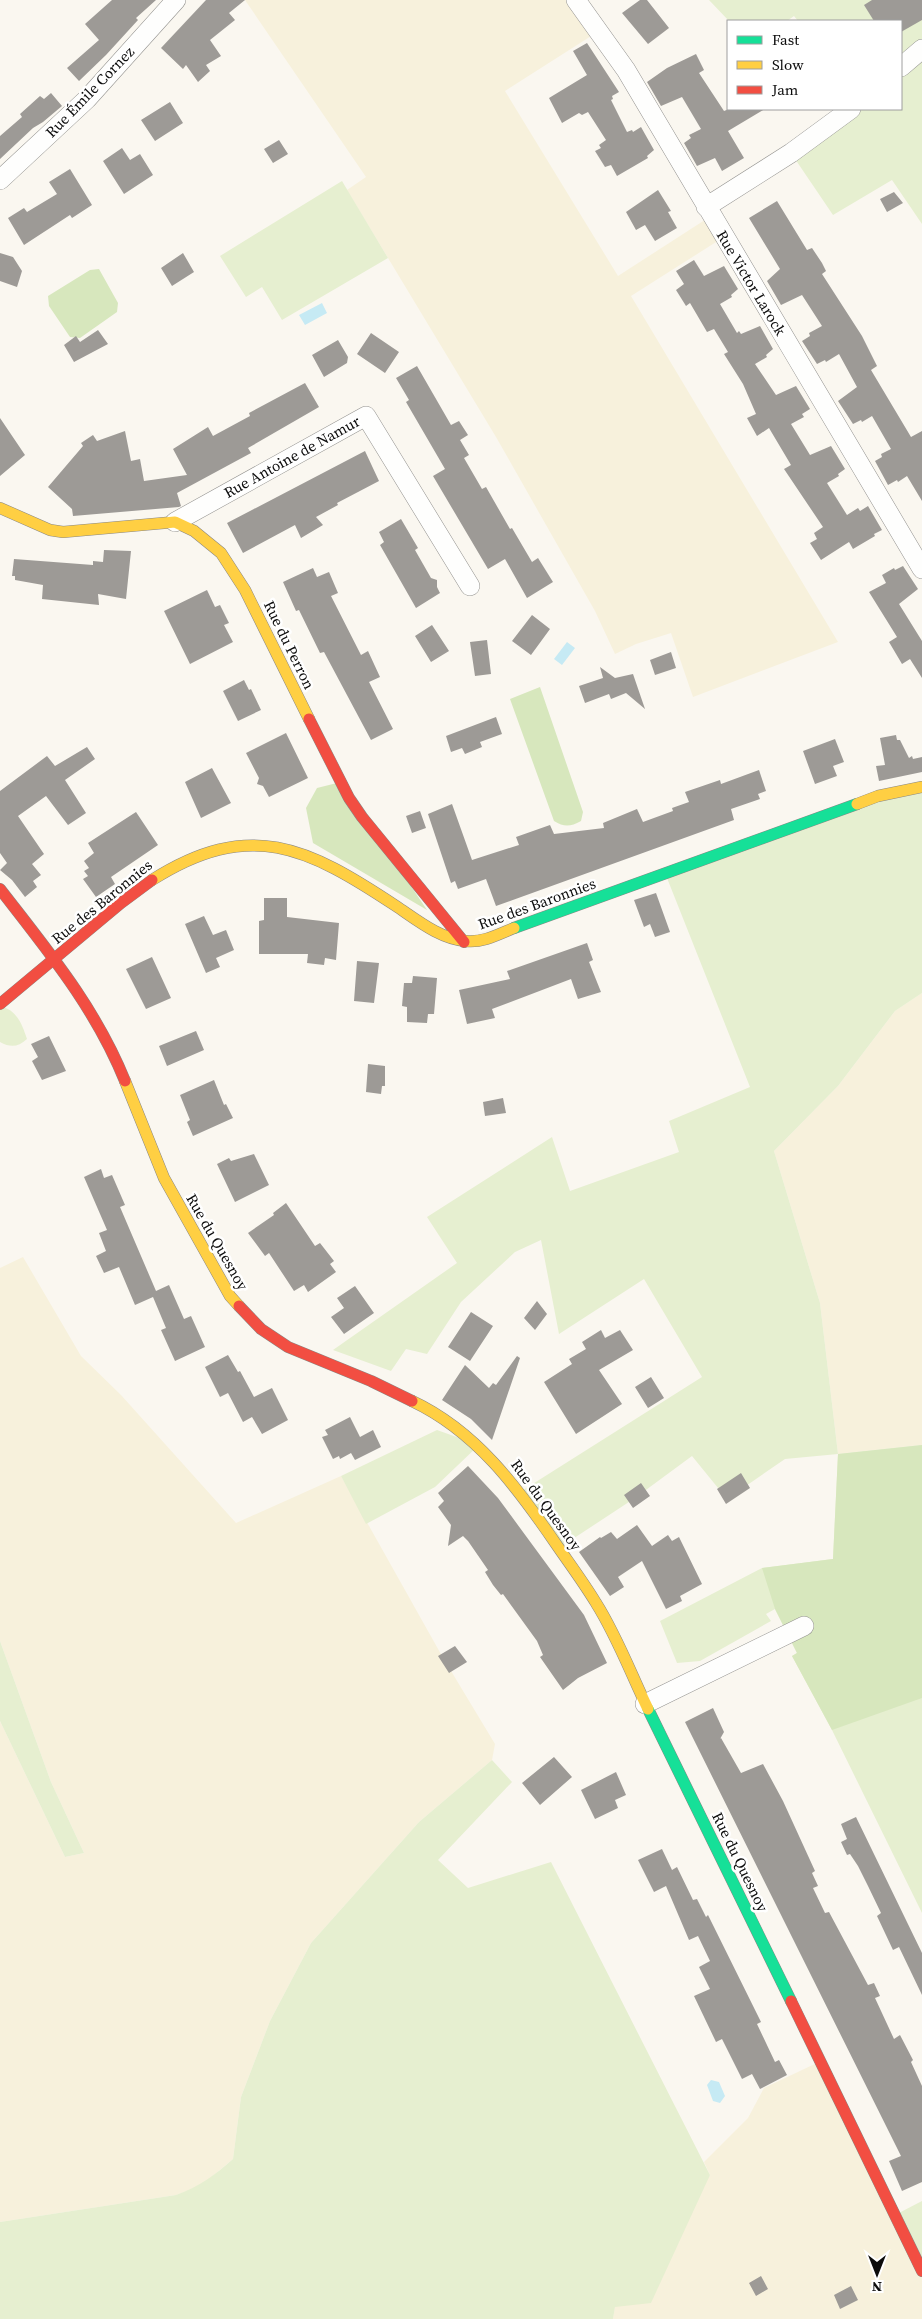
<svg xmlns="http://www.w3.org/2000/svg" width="922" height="2319" font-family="'Source Serif 4',serif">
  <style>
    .farmland { fill: #f7f1dc }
    .green { fill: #e6efd0 }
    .forest { fill: #d7e7bd }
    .water { fill: #c6eaf4 }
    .building { fill: #9d9a96 }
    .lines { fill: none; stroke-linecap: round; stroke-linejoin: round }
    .street-casing { stroke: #93928f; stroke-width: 20 }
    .fast-casing { stroke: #8a8885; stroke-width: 12 }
    .slow-casing { stroke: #8a8885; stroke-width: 12 }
    .jam-casing { stroke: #8a8885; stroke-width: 12 }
    .street { stroke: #fefefd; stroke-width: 19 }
    .fast { stroke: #16e098; stroke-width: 11 }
    .slow { stroke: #ffcf43; stroke-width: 11 }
    .jam { stroke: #f24e42; stroke-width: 11 }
    .labels { text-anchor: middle; stroke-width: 5; stroke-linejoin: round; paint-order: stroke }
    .street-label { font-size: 15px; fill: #0c0c0c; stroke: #fff }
  </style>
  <rect width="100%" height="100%" fill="#faf7f0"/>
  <path class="farmland" d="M245,0H576L599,31L505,91L618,276L711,216L724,237L631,296L838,642L693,697L671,633L636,644L615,654L595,611L496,437L347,190L366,177Z
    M922,993V1445L838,1454L820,1303L774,1151L838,1086L895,1011Z
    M23,1257L81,1356L121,1395L236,1523L341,1476L442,1656L495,1744L492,1760L419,1822L311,1943L270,2021L241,2097L233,2159L208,2180L191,2190L176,2195L0,2222V1721L65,1857L84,1853L51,1782L0,1641V1268Z
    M821,2061L922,2271V2319H613L615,2307L710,2175L704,2162L748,2118L764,2088Z"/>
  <path class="green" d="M709,0H922V224L892,180L833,215L791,153L851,109H901V21H798L794,16L787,21H729Z
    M342,181L388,258L282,320L262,287L246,297L220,256Z
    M922,787V993L895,1011L838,1086L774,1151L820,1303L838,1454L922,1445V1913L832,1730L792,1656L797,1653L775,1609L766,1614L771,1621L700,1661L677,1663L660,1621L762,1568L833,1559L838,1454L785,1459L727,1499L692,1456L635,1498L559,1548L520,1492L702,1377L644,1279L559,1334L541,1240L515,1252L461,1302L427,1354L406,1349L391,1371L333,1350L457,1263L427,1217L552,1137L570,1191L679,1152L669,1121L750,1087L665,873Z
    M0,1006C17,1010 22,1024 27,1039C18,1047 11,1048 0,1042Z
    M437,1430L479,1445L435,1487L366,1524L341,1476Z
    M0,1641L51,1782L84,1853L65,1857L0,1721Z
    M492,1760L512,1782L438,1860L468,1888L551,1862L710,2175L651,2303L615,2307L613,2319H0V2222L176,2195C199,2187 215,2175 233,2159L241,2097L270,2021L311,1943L419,1822Z
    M922,2201V2271L895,2215Z"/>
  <path class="forest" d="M99,269L118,303L117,312L80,338L70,337L49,306L48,296L90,270Z
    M540,687L583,812L581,821C570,827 564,827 554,821L510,699Z
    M341,782L427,910L313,843L306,808L317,788Z
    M922,1445V1698L832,1730L792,1656L797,1653L775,1609L762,1568L833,1559L838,1454Z"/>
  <path class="water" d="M322,303L327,313L305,325L299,315Z
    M567,642L575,648L562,665L554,659Z
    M711,2080L719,2082L725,2096L720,2103L713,2101L707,2085Z"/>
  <path class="building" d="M112,0H156L136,18L138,20L106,55L79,81L67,68L99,40L85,24Z
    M206,0H245L229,13L235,20L210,40L221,56L206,65L210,71L198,82L186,65L183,69L161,48Z
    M640,0H647L669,28L648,44L622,13Z
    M872,0H922V20L901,32V21H874L864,5Z
    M587,43L619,92L612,96L613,99L611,100L627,132L632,130L633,132L641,127L654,150L647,156L648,158L617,176L611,165L605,167L595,151L601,148L599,145L606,140L588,112L582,115L579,113L562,123L549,98L587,75L573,51Z
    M696,54L704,70L699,73L724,111L729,109H765L728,131L744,158L722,171L715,158L697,166L684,143L691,138L689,135L701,129L682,97L661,106L647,82L667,68Z
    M51,93L62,106L43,122L33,128L0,159V136L22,117L20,114L40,96L44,99Z
    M170,102L183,123L155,141L141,120Z
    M279,140L288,154L273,163L264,149Z
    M122,148L130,160L140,154L153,175L124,194L103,161Z
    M70,169L92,205L72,218L70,215L24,245L8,218L24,208L27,212L57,194L49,182Z
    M658,190L671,211L668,212L677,228L655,241L645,225L636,230L626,212Z
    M894,192L903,203L887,212L880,199Z
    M777,201L807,250L812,248L822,263L826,271L822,274L862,336L877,366L871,370L911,437L922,431V501L907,476L898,482L897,480L888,485L875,461L882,457L881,454L891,449L872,416L862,422L861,420L853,424L838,401L857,387L839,354L826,362L825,360L817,364L802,341L810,336L809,333L822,326L802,295L781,305L767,281L780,269L749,218Z
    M0,253L13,257L22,271L17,287L0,281Z
    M183,253L194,272L172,286L161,268Z
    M694,260L704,276L724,266L738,289L731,295L732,297L720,304L737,333L739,331L741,334L760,326L773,349L766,355L767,357L755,364L776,395L796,386L810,409L802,414L804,417L791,424L810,455L831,446L845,469L838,474L839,476L827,483L847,515L858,508L860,511L868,506L882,530L874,534L875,536L853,549L849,542L821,560L810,543L817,539L814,533L823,527L784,469L791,465L769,428L757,436L747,418L756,414L743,384L724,354L728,352L714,329L707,332L690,303L686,306L676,290L684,284L676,271Z
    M98,330L108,344L74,362L64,345L76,336L80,342Z
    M371,333L399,352L385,373L357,354Z
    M338,340L348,357L347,363L324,377L312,355Z
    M417,366L451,425L459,421L468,435L460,440L469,455L464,458L482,489L486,487L510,529L512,528L532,562L538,558L553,582L527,598L505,559L488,569L433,476L445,469L406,402L409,400L396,378Z
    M305,383L319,407L248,448L251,453L177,493L181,506L179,507L73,516L72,509L48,487L83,446L81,443L93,435L97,441L125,431L131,461L140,459L144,481L187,475L173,449L208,427L213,436L250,416L249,413Z
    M0,418L25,455L0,476Z
    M365,451L379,481L337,503L338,505L316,517L323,525L301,538L295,525L243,553L227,523Z
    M401,519L418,548L415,550L431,578L437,580V587L440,593L416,608L380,545L384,542L379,532Z
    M104,550L131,551L126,599L98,594L99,605L42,599L43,585L15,580V576H12L14,559L93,565V561L103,562Z
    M903,566L918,589L899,604L922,641V678L910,659L902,664L889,642L897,637L869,592L886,583L882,575L894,568L895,570Z
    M313,568L317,577L329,572L338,593L331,596L361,655L368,651L380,677L369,682L393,729L371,740L324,652L320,653L299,610L296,611L283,582Z
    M207,590L215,607L220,605L229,623L224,625L233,642L190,664L164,611Z
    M532,615L550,629L531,655L512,641Z
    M432,625L449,651L431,662L415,636Z
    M487,640L491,674L475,676L470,642Z
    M671,652L676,668L655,675L650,660Z
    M600,667L615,678L633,674L645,709L626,693L611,699L609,694L585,703L579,686L603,678Z
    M244,680L249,690L251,689L261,710L238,721L223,691Z
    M496,717L502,734L480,742L482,747L465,754L462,748L451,752L446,736Z
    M286,733L308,778L269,797L263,786L257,784L259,778L246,753Z
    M896,735L897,740H900L909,758L912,756L913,759L922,757V772L879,781L876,766L885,765L880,738Z
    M835,739L844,762L833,766L837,776L815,784L803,751Z
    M87,747L95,759L65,780L86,813L68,825L46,796L18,816L44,854L32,864L41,875L33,881L37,887L25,897L12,880L0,870L7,863L0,853V791L47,756L55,766Z
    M212,768L231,803L201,818L185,782Z
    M759,770L766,791L758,794L760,799L731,809L734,820L496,906L486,879L458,889L455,881L451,883L428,814L452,804L472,860L519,845L516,837L550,825L554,834L604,828L603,823L637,809L643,822L673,811L672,808L689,802L685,792L720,780L721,784Z
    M420,811L426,828L412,833L406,816Z
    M136,812L158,845L111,877L115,884L96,897L83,879L88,876L84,871L89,868L84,861L94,853L88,843Z
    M656,893L670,932L655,937L650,924L644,927L634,900Z
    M264,898H287V917L339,923L336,960L325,958L324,965L307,963L308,954H259V921L264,920Z
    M204,916L213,935L226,930L234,950L216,958L220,967L206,973L185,924Z
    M587,943L593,960L589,962L601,992L578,999L571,979L492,1009L495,1018L467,1024L459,990L510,979L507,971Z
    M152,957L171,998L146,1009L126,969Z
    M357,961L379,963L374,1003L354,1001Z
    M413,976L437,978L434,1014H428L427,1023L407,1022V1007L402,1006L404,983H412Z
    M196,1031L204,1050L167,1066L159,1046Z
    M49,1036L66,1071L42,1080L32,1061L38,1057L31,1044Z
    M368,1064L385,1066V1086H382L381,1094L366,1092Z
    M214,1080L224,1105L226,1104L233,1118L193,1136L187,1122L190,1120L180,1095Z
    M503,1098L506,1113L485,1116L483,1102Z
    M254,1154L269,1185L235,1202L217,1164L229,1158L231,1161Z
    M101,1169L104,1178L112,1175L125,1205L120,1207L156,1291L169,1285L184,1319L191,1316L205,1347L175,1361L161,1330L166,1328L153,1297L135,1305L119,1267L104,1273L96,1256L106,1251L99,1233L107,1230L84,1177Z
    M286,1203L315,1246L320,1243L334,1261L330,1264L336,1272L308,1292L304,1285L294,1291L269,1253L265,1256L248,1233L274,1215L273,1213Z
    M355,1286L374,1313L344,1334L331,1317L344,1308L337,1298Z
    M537,1301L547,1314L535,1330L524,1318Z
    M471,1312L493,1326L470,1361L448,1347Z
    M601,1330L605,1338L620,1330L633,1350L599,1370L622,1404L576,1434L544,1382L572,1364L569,1359L586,1349L582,1342Z
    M228,1355L238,1372L240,1371L254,1397L272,1388L288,1420L262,1434L252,1417L243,1422L228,1393L220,1397L205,1367Z
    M517,1356L520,1358L492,1440L471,1419L442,1400L465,1365L489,1388L493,1383L496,1385Z
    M651,1377L664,1398L648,1408L635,1387Z
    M350,1417L360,1437L373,1430L381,1447L355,1460L351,1453L340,1459L339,1456L333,1459L322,1437L328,1435L325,1430Z
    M468,1466L498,1498L584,1615L607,1663L578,1678L563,1690L540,1657L543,1655L537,1641L503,1594L501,1595L493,1585L485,1572L488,1570L468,1541L463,1536L448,1546L451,1525L438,1507L444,1501L438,1493Z
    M741,1473L750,1488L726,1504L717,1489Z
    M641,1483L650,1496L633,1508L624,1495Z
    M637,1525L652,1546L668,1535L672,1541L679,1537L702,1584L680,1596L682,1601L666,1609L642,1561L618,1577L624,1587L610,1596L579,1552L600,1537L601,1538L611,1532L617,1539Z
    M455,1646L467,1662L449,1673L438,1656Z
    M713,1708L724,1732L720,1739L721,1738L741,1773L763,1764L783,1801L815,1871L812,1873L818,1886L813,1888L825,1913L829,1912L868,1985L874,1983L880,1996L875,1998L894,2039L900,2035L913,2060L911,2062L922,2086V2182L902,2191L889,2161L901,2156L685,1722Z
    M554,1757L572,1777L540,1805L522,1783Z
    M616,1772L626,1795L615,1800L618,1808L595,1819L581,1790Z
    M856,1817L922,1953V1995L899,1947L893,1950L877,1916L881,1913L868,1886L858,1866L850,1854L847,1855L841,1842L847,1839L841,1824Z
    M662,1849L672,1870L677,1867L693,1900L697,1899L706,1917L708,1915L761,2022L757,2024L775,2062L779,2060L787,2075L760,2089L752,2074L742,2079L722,2039L716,2042L694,1996L710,1989L699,1967L710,1961L698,1936L689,1940L666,1886L654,1892L638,1860Z
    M761,2276L768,2289L756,2296L749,2283Z
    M851,2286L858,2300L840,2309L834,2295Z"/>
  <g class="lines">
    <defs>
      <path id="street" d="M576,0L626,70L922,569
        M901,67L922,49
        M0,180L87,99L176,0
        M706,207L791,153L851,109
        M175,522L366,416L470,586
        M645,1704L804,1626"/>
      <path id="fast" d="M514,928L857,804
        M648,1709L791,2001"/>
      <path id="slow" d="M0,508L50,530L63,532L175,522L194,531L221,553L245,590L309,719
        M857,804L878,796L922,787
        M152,880C250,818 307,847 396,906C417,920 440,939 466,941C483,943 499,934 514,928
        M125,1081L164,1178L230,1296L239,1306
        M412,1401C476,1431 517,1487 556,1544C569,1563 584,1583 596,1603C617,1636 631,1674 648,1709"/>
      <path id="jam" d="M309,719L349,798L362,817L464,942
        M0,889C48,951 95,1007 125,1081
        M0,1004L121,903L152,880
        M239,1306L261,1329L288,1347L371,1381L412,1401
        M791,2001L922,2271"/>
    </defs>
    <use href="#street" class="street-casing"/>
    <use href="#fast" class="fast-casing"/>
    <use href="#slow" class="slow-casing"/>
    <use href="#jam" class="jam-casing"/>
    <use href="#street" class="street"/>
    <use href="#fast" class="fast"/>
    <use href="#slow" class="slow"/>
    <use href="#jam" class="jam"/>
  </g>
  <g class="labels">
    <g class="street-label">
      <text transform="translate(90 92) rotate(-46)" y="5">Rue Émile Cornez</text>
      <text transform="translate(751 283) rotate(59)" y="5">Rue Victor Larock</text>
      <text transform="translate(292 457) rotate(-29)" y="5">Rue Antoine de Namur</text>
      <text transform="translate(289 645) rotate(64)" y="5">Rue du Perron</text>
      <text transform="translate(102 902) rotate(-39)" y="5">Rue des Baronnies</text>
      <text transform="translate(537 904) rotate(-20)" y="5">Rue des Baronnies</text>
      <text transform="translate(217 1242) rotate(60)" y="5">Rue du Quesnoy</text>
      <text transform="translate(546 1505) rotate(54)" y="5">Rue du Quesnoy</text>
      <text transform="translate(740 1862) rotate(64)" y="5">Rue du Quesnoy</text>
    </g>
  </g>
  <rect x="727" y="20" width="175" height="90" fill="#ffffff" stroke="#9e9e9e"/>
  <rect x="737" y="36" width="25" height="8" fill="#16e098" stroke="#9e9e9e"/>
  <text x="772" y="45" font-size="15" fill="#0c0c0c">Fast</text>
  <rect x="737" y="61" width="25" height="8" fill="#ffcf43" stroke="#9e9e9e"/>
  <text x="772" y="70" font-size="15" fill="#0c0c0c">Slow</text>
  <rect x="737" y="86" width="25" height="8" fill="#f24e42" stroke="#9e9e9e"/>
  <text x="772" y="95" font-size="15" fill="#0c0c0c">Jam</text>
  <g transform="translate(877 2274) rotate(180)" stroke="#ffffff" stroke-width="4" paint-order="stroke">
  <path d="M0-4L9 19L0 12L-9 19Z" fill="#0c0c0c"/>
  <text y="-8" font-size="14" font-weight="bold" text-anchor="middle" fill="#0c0c0c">N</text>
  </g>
</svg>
